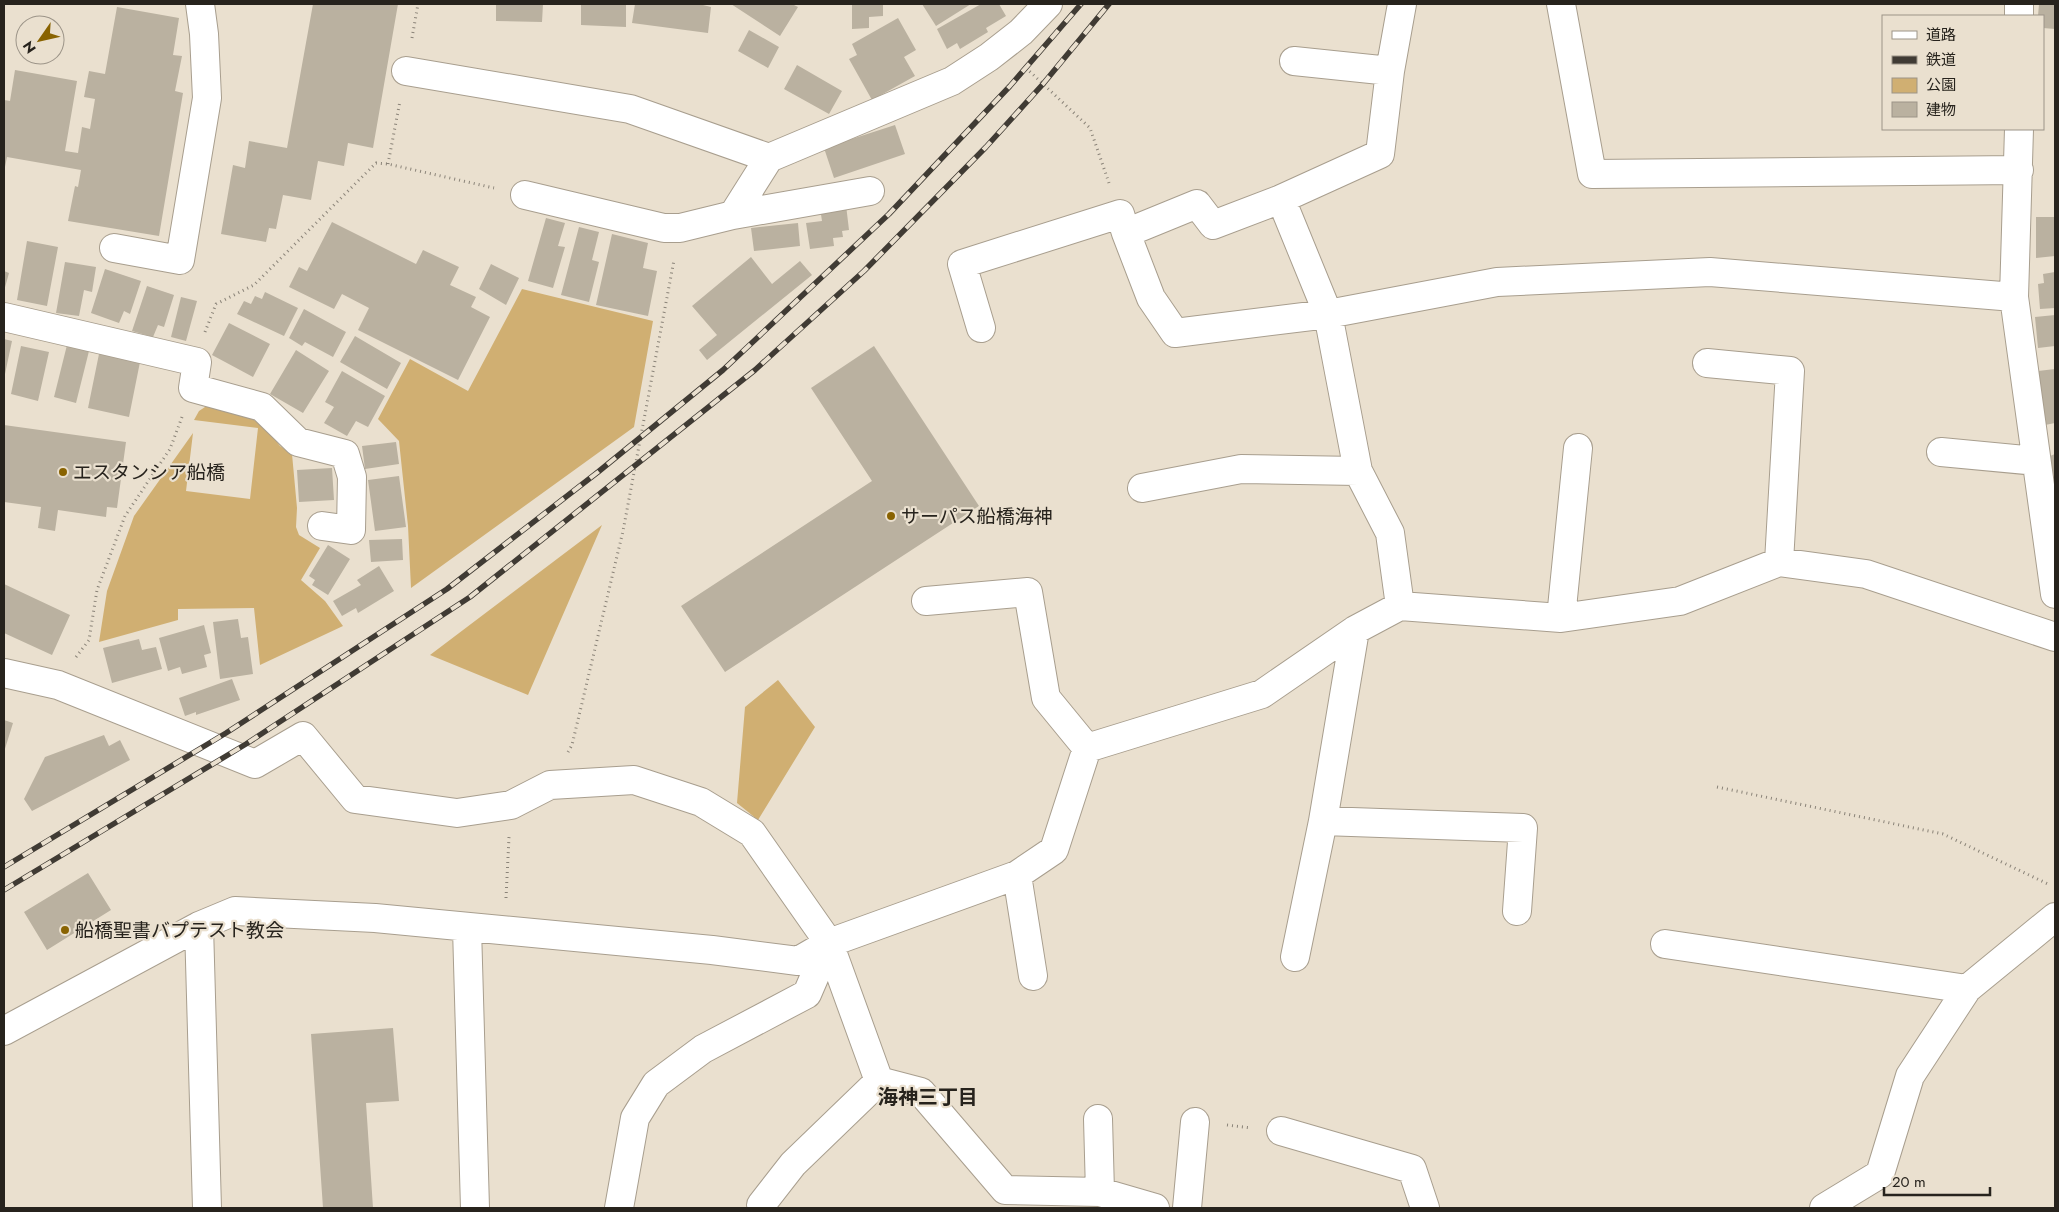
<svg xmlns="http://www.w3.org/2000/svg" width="2059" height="1212" viewBox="0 0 2059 1212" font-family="Jost,'Noto Sans JP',sans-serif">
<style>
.green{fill:#d0af72}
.building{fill:#bab1a0}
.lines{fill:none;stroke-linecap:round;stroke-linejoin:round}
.minor-casing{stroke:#a89e8e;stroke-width:30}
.path{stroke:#8a8378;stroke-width:3;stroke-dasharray:1 4;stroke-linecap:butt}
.minor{stroke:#fff;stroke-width:28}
.rail-casing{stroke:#403b34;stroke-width:5.5}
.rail{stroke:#eae0cf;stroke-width:4;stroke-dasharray:11;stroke-linecap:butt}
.poi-dot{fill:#896301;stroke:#eae0cf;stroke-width:2}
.labels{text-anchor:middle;stroke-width:4.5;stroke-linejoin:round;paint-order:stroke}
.poi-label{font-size:19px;fill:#27231d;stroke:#eae0cf;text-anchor:start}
.neighbourhood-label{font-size:20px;font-weight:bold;fill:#27231d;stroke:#eae0cf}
</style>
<rect width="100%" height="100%" fill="#eae0cf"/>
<path class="green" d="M522 289 653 321 634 427 411 588 408 526 399 441 378 419 410 359 468 391Z
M208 405H215L262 423 280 446 292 454 297 508 296 527 299 535 320 548 301 580 325 601 343 626 260 665 254 608 178 609V620L99 642 107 591 134 516 193 433 186 491 250 499 258 428 194 420 199 411Z
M602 525 528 695 430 655Z
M778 680 815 727 758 820 737 803 745 707Z"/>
<path class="building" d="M313 4H398L373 148 348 143 344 166 318 161 311 200 283 195 276 229 269 228 266 242 221 234 233 165 245 168 249 141 287 148Z
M496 4H543L542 22 496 21Z
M581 4H626V27L581 25Z
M635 4H699L711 7 708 33 632 23Z
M731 4H792L798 7 780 36Z
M852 4H883V16L869 17V28L852 29Z
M922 4H971L936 26Z
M981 4H999L1006 16 986 28 988 32 960 49 957 43 947 49 937 29Z
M2039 4H2055V29L2043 28V16H2038Z
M117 7 179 18 173 55 182 56 175 91 183 93 159 236 68 221 75 186 78 187 81 170 7 157 4 172V100L10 101 15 70 77 81 65 151 78 153 82 127 90 129 95 99 84 97 89 71 105 74Z
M898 18 916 50 904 57 915 76 872 100 849 59 857 55 852 44Z
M749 30 779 47 768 68 738 51Z
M797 65 842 91 829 114 784 89Z
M895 125 905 154 834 178 824 148Z
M846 205 849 230 842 231 843 237 833 238 834 246 810 249 806 223 822 221 820 208Z
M2036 217H2055V256L2036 258Z
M546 218 565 223 558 246 565 247 553 288 528 281Z
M332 222 416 264 423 250 459 267 450 285 476 297 471 307 490 317 458 380 358 330 369 308 342 294 334 309 289 287 299 267 307 271Z
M798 223 800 246 754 251 751 228Z
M579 227 599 232 592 260 599 262 589 302 561 295Z
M612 234 648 243 643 268 657 271 648 316 596 305Z
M27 241 58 247 47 306 17 300Z
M751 257 772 284 800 261 812 275 707 360 699 350 717 335 692 306Z
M65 262 96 267 92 292 84 290 79 316 56 313Z
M491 264 519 278 506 305 479 289Z
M105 269 141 281 130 314 124 311 119 323 91 313Z
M4 271 9 273 4 291Z
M2055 272V308L2040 309 2038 284 2044 283 2043 274Z
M147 286 174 295 164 327 158 325 153 337 132 331Z
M265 292 298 308 284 336 237 314 244 301 251 304 255 296 262 299Z
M181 297 197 301 186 341 171 337Z
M304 309 346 332 333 357 305 342 302 346 289 338Z
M2055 315V346L2038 348 2035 317Z
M229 323 270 344 253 377 212 355Z
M355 336 401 363 387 389 340 362Z
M4 339 12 341 5 374H4Z
M67 345 89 351 76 403 54 397Z
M21 346 49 352 38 401 11 394Z
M874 346 979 506 725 672 681 606 872 481 811 388Z
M296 350 329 371 303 413 270 394Z
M99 354 140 362 129 417 88 408Z
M2055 369V423L2045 425 2038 371Z
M342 371 385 396 368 427 356 421 347 436 324 423 334 407 325 402Z
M4 425 126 442 117 508 107 507 106 517 58 510 55 531 38 528 41 507 4 502Z
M396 442 399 464 365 469 362 446Z
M2055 454V479H2054L2050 456Z
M332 468 334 500 299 502 297 470Z
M399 476 406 527 375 531 368 480Z
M402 539 403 560 371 562 369 540Z
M328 545 350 559 328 595 312 585 315 580 309 576Z
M379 566 394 591 358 613 356 608 342 616 333 601 361 585 357 580Z
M4 584 70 615 52 655 4 633Z
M238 619 241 638 248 637 253 674 220 679 213 622Z
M204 625 211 653 204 655 207 667 182 674 180 667 168 671 159 638Z
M139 639 142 650 156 647 162 669 112 683 103 648Z
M232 679 240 700 196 715V712L185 716 179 698Z
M4 720 13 723 4 752Z
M104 735 109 746 120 740 130 760 32 811 24 799 45 757Z
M88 873 111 910 47 950 24 912Z
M393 1028 399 1101 366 1103 373 1208H323L311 1034Z"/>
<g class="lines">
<g class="minor-casing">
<path id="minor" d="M1561 4 1592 174 2019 170
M2019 4V16
M1294 61 1390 71
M406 71 630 109 769 158
M2019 129 2014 297 2055 594
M525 195 664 228H680L733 215 769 158 952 81 989 57 1021 32 1048 4
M733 215 870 191
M1126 233 1151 298 1175 333 1328 314 1497 282 1710 272 2014 297
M114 248 180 260 207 98 204 34 200 4
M4 317 197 362 193 388 262 407 298 442 345 454 352 477 351 530 322 526
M981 328 962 264 1120 214 1126 233 1197 204 1213 225 1281 199
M1707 363 1790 371 1779 562
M1941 452 2036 461
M1142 488 1241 469 1358 471
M926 601 1028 592 1046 698 1087 748
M1400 606 1390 533 1358 471 1328 314 1281 199 1380 154 1390 71 1402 4
M1561 618 1578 448
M4 673 58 685 255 764 303 736 355 799 457 813 511 805 550 785 634 780 701 802 752 833 829 943 879 1081 921 1092 1005 1190 1100 1192 1155 1208
M1323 821 1523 828 1517 911
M1017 875 1033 976
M199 926 207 1208
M467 928 475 1208
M1665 944 1967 989
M1295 957 1323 821 1355 630
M4 1031 199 926 235 911 375 918 712 950 798 961 829 943 1017 875 1054 850 1087 748 1262 694 1355 630 1400 606 1561 618 1680 601 1779 562 1866 574 2055 637
M1098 1119 1100 1192
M1281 1131 1412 1169 1425 1208
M619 1208 635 1118 656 1084 703 1049 807 994 829 943
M763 1208 761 1205 793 1164 879 1081
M1187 1208 1195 1122
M1824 1208 1880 1174 1910 1076 1967 989 2055 917"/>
</g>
<path class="path" d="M412 38 418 4
M1026 68 1090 128 1109 183
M388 164 400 101
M205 332 216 304 254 285 376 163 388 164 494 188
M76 657 89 640 97 590 125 516 170 449 182 417
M568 752 572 745 623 531 674 260
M1717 787 1943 834 2050 885
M506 898 509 837
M1227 1125 1251 1128"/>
<use href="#minor" class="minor"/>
<g class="rail-casing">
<path id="rail" d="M4 867 226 733 447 589 598 472 723 370 889 214 1010 86 1081 4
M4 890 246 744 470 597 755 370 864 271 986 147 1043 84 1109 4"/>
</g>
<use href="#rail" class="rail"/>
</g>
<g class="poi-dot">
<circle cx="63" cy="472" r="5"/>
<circle cx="891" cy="516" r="5"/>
<circle cx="65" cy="930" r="5"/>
</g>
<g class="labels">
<g class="poi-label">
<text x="73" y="479">エスタンシア船橋</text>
<text x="901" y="523">サーパス船橋海神</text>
<text x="75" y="937">船橋聖書バプテスト教会</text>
</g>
<g class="neighbourhood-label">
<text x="928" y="1104">海神三丁目</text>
</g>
</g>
<rect width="2059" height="1212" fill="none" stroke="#27231d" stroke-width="10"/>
<rect x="1882" y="15" width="162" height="115" fill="#eae0cf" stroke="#9c9488"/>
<rect x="1892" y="31" width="25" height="8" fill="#ffffff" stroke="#9c9488"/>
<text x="1926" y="40" font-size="15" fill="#27231d">道路</text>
<rect x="1892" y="56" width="25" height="8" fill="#403b34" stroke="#9c9488"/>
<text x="1926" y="65" font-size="15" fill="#27231d">鉄道</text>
<rect x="1892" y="78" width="25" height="15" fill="#d0af72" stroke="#9c9488"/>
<text x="1926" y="90" font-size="15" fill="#27231d">公園</text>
<rect x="1892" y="102" width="25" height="15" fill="#bab1a0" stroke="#9c9488"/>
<text x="1926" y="115" font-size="15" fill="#27231d">建物</text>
<g transform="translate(40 40) rotate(236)"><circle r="24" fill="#eae0cf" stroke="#9c9488"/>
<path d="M0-4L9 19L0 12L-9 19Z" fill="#896301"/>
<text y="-8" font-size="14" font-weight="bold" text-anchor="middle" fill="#27231d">N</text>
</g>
<path d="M1884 1187v8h106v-8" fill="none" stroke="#27231d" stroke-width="2.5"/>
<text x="1892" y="1187" font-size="15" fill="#27231d" stroke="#eae0cf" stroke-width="4" paint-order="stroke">20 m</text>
</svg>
